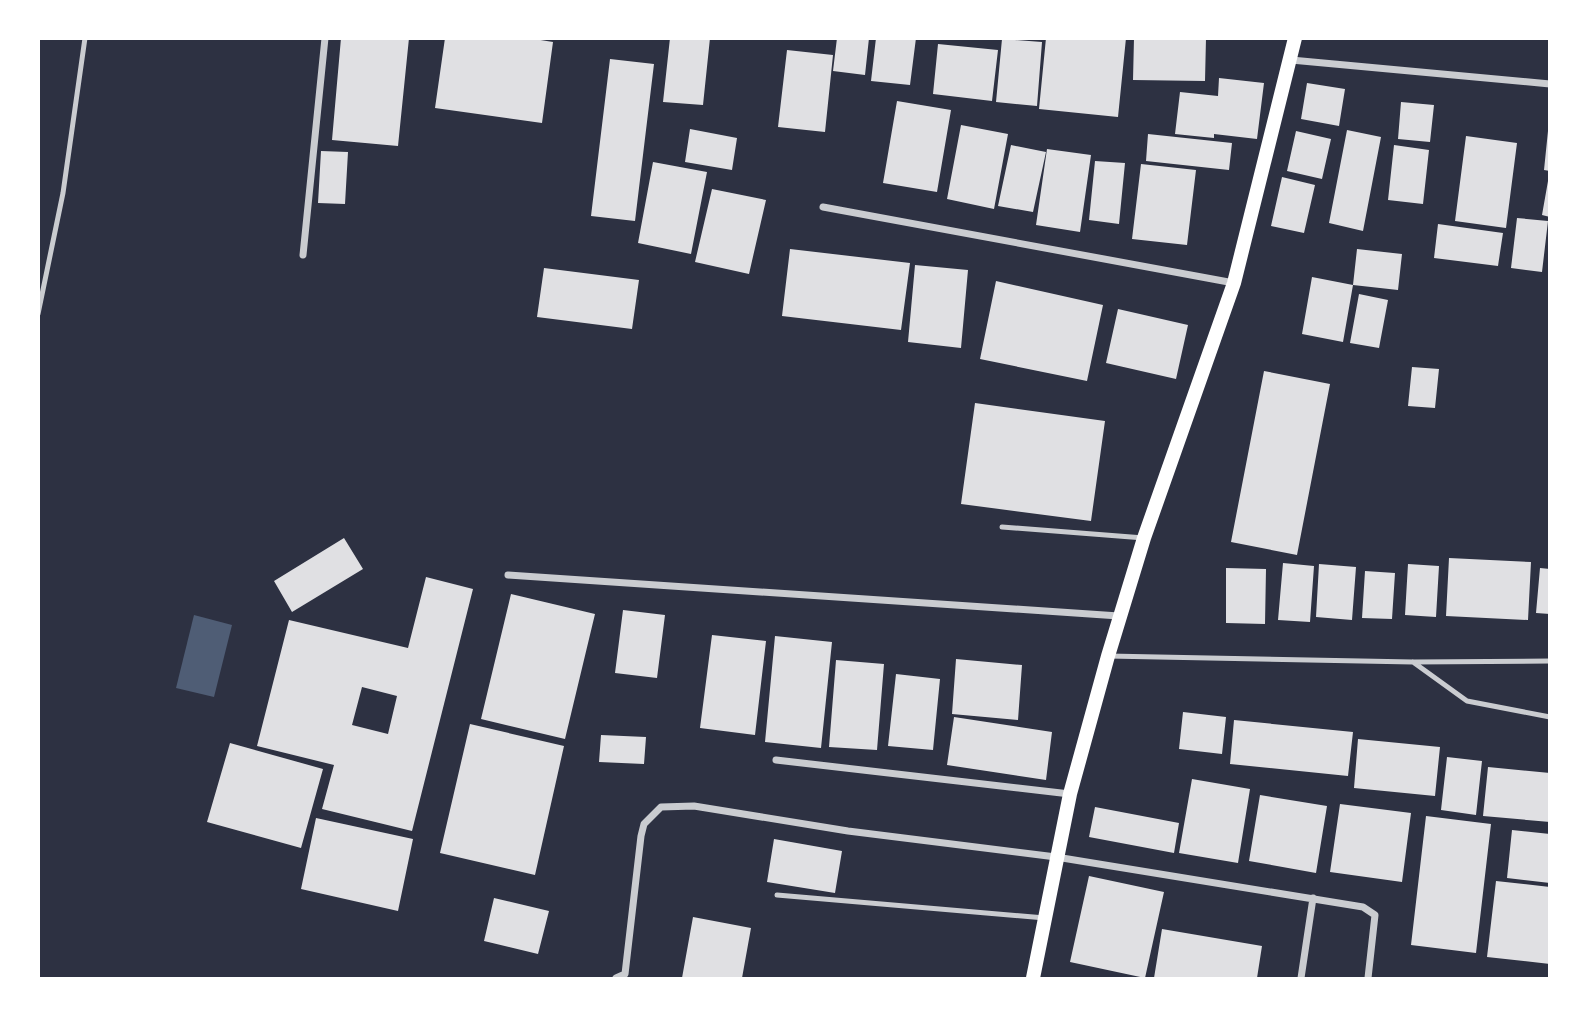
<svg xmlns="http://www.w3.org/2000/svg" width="1588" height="1017" viewBox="0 0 1588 1017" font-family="'DejaVu Sans',sans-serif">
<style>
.water{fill:#4f5d75}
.building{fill:#e0e0e3;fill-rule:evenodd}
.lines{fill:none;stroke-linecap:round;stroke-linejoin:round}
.service{stroke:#caccd0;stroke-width:5}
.minor{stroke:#caccd0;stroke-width:7}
.secondary{stroke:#fff;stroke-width:14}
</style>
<rect width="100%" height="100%" fill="#2d3142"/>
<path class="water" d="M194 615 232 625 214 697 176 688Z"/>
<path class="building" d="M341 38H409L398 146 332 140Z
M445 38H528L553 42 542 123 435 108Z
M670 38H710L703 105 663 102Z
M837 38H869L865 75 833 71Z
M876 38H916L910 85 871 81Z
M1046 38H1126L1118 117 1039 109Z
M1134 38H1206L1205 81 1133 80Z
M1002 39 1042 42 1037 106 996 102Z
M938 44 998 50 992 101 933 94Z
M787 50 833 55 825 132 778 127Z
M610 59 654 64 635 221 591 216Z
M1219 78 1264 83 1257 139 1214 134V138L1175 134 1180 92 1218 96Z
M1307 83 1345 89 1339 126 1301 119Z
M897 101 951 110 937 192 883 183Z
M1401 102 1434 105 1430 142 1398 139Z
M961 125 1008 134 994 209 947 199Z
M690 129 737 138 732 170 685 162Z
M1347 130 1381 137 1363 231 1329 223Z
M1296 131 1331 139 1322 179 1287 171Z
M1548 131 1550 132V171L1544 170Z
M1148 134 1232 143 1229 170 1146 161Z
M1466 136 1517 143 1506 228 1455 221Z
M1011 145 1046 152 1033 212 998 206Z
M1394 145 1429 150 1423 204 1388 200Z
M1047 149 1091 155 1080 232 1036 225Z
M321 151 348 152 345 204 318 203Z
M1095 161 1125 163 1119 224 1089 220Z
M653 162 707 172 691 254 638 243Z
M1141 164 1196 170 1187 245 1132 239Z
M1282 177 1315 185 1304 233 1271 226Z
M1548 181H1550V217L1542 215Z
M712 189 766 200 749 274 695 262Z
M1517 218 1548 221 1542 272 1511 268Z
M1438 224 1503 233 1498 266 1434 258Z
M790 249 910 263 901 330 782 316Z
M1357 249 1402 254 1398 290 1353 285Z
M915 265 968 270 961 348 908 342Z
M544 268 639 280 632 329 537 317Z
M1312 277 1353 285 1343 342 1302 334Z
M996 281 1103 305 1087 381 980 359Z
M1359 294 1388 300 1379 348 1350 343Z
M1118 309 1188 325 1176 379 1106 363Z
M1412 367 1439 369 1435 408 1408 406Z
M1264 371 1330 384 1297 555 1231 542Z
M975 403 1105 421 1091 521 961 504Z
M344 538 363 569 292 612 274 581Z
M1449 558 1531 562 1528 620 1446 616Z
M1283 563 1314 566 1310 622 1278 620Z
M1319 564 1356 567 1352 620 1316 617Z
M1408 564 1439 566 1436 617 1405 615Z
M1226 568 1266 569 1265 624 1226 623Z
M1540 568 1550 569V614L1536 613Z
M1365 571 1395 573 1392 619 1362 618Z
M426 577 473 589 412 831 322 809 334 765 257 746 289 620 408 648ZM362 687 397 696 388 734 352 725Z
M511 594 595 614 565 739 481 719Z
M623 610 665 615 657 678 615 673Z
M712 635 766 641 755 735 700 728Z
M775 636 832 642 821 748 765 742Z
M956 659 1022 665 1018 720 952 714Z
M836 660 884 664 877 750 829 747Z
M896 674 940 679 933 750 888 746Z
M1183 712 1226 717 1222 754 1179 749Z
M954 717 1052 732 1046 780 947 765Z
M1234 720 1353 732 1348 776 1230 764Z
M470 724 564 746 535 875 440 853Z
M601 735 646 737 644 764 599 762Z
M1358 739 1440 747 1435 796 1354 788Z
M230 743 323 769 301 848 207 822Z
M1447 757 1482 761 1476 815 1441 810Z
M1488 767 1550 773V822L1483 816Z
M1192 779 1250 789 1238 863 1179 853Z
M1260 795 1327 806 1316 873 1249 861Z
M1340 804 1411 813 1402 882 1330 872Z
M1095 807 1179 823 1174 853 1089 837Z
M1426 816 1491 824 1476 953 1411 945Z
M316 818 413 839 398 911 301 889Z
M1512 830 1550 834V883L1507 878Z
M774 839 842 851 835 893 767 882Z
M1089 876 1164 892 1145 978 1070 962Z
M1496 881 1550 887V964L1487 957Z
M494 898 549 911 538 954 484 941Z
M693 917 751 928 742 978H682Z
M1162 929 1262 946 1257 978H1154Z"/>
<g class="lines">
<path class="service" d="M38 314 63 193 85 38
M1002 527 1144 538
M1108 656 1413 662 1550 661
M1413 662 1467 701 1550 717
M777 895 1045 918"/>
<path class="minor" d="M1291 60 1550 84
M823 207 1234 283
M303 255 325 38
M508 575 1119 616
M776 760 1070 794
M616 978 625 974 641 836 644 824 661 807 694 806 848 831 1056 857 1363 907 1375 915 1368 978
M1301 978 1313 898"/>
<path class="secondary" d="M1033 978 1070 794 1108 656 1144 538 1234 283 1295 38"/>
</g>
<rect width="1588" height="1017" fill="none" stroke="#ffffff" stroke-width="80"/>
</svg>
